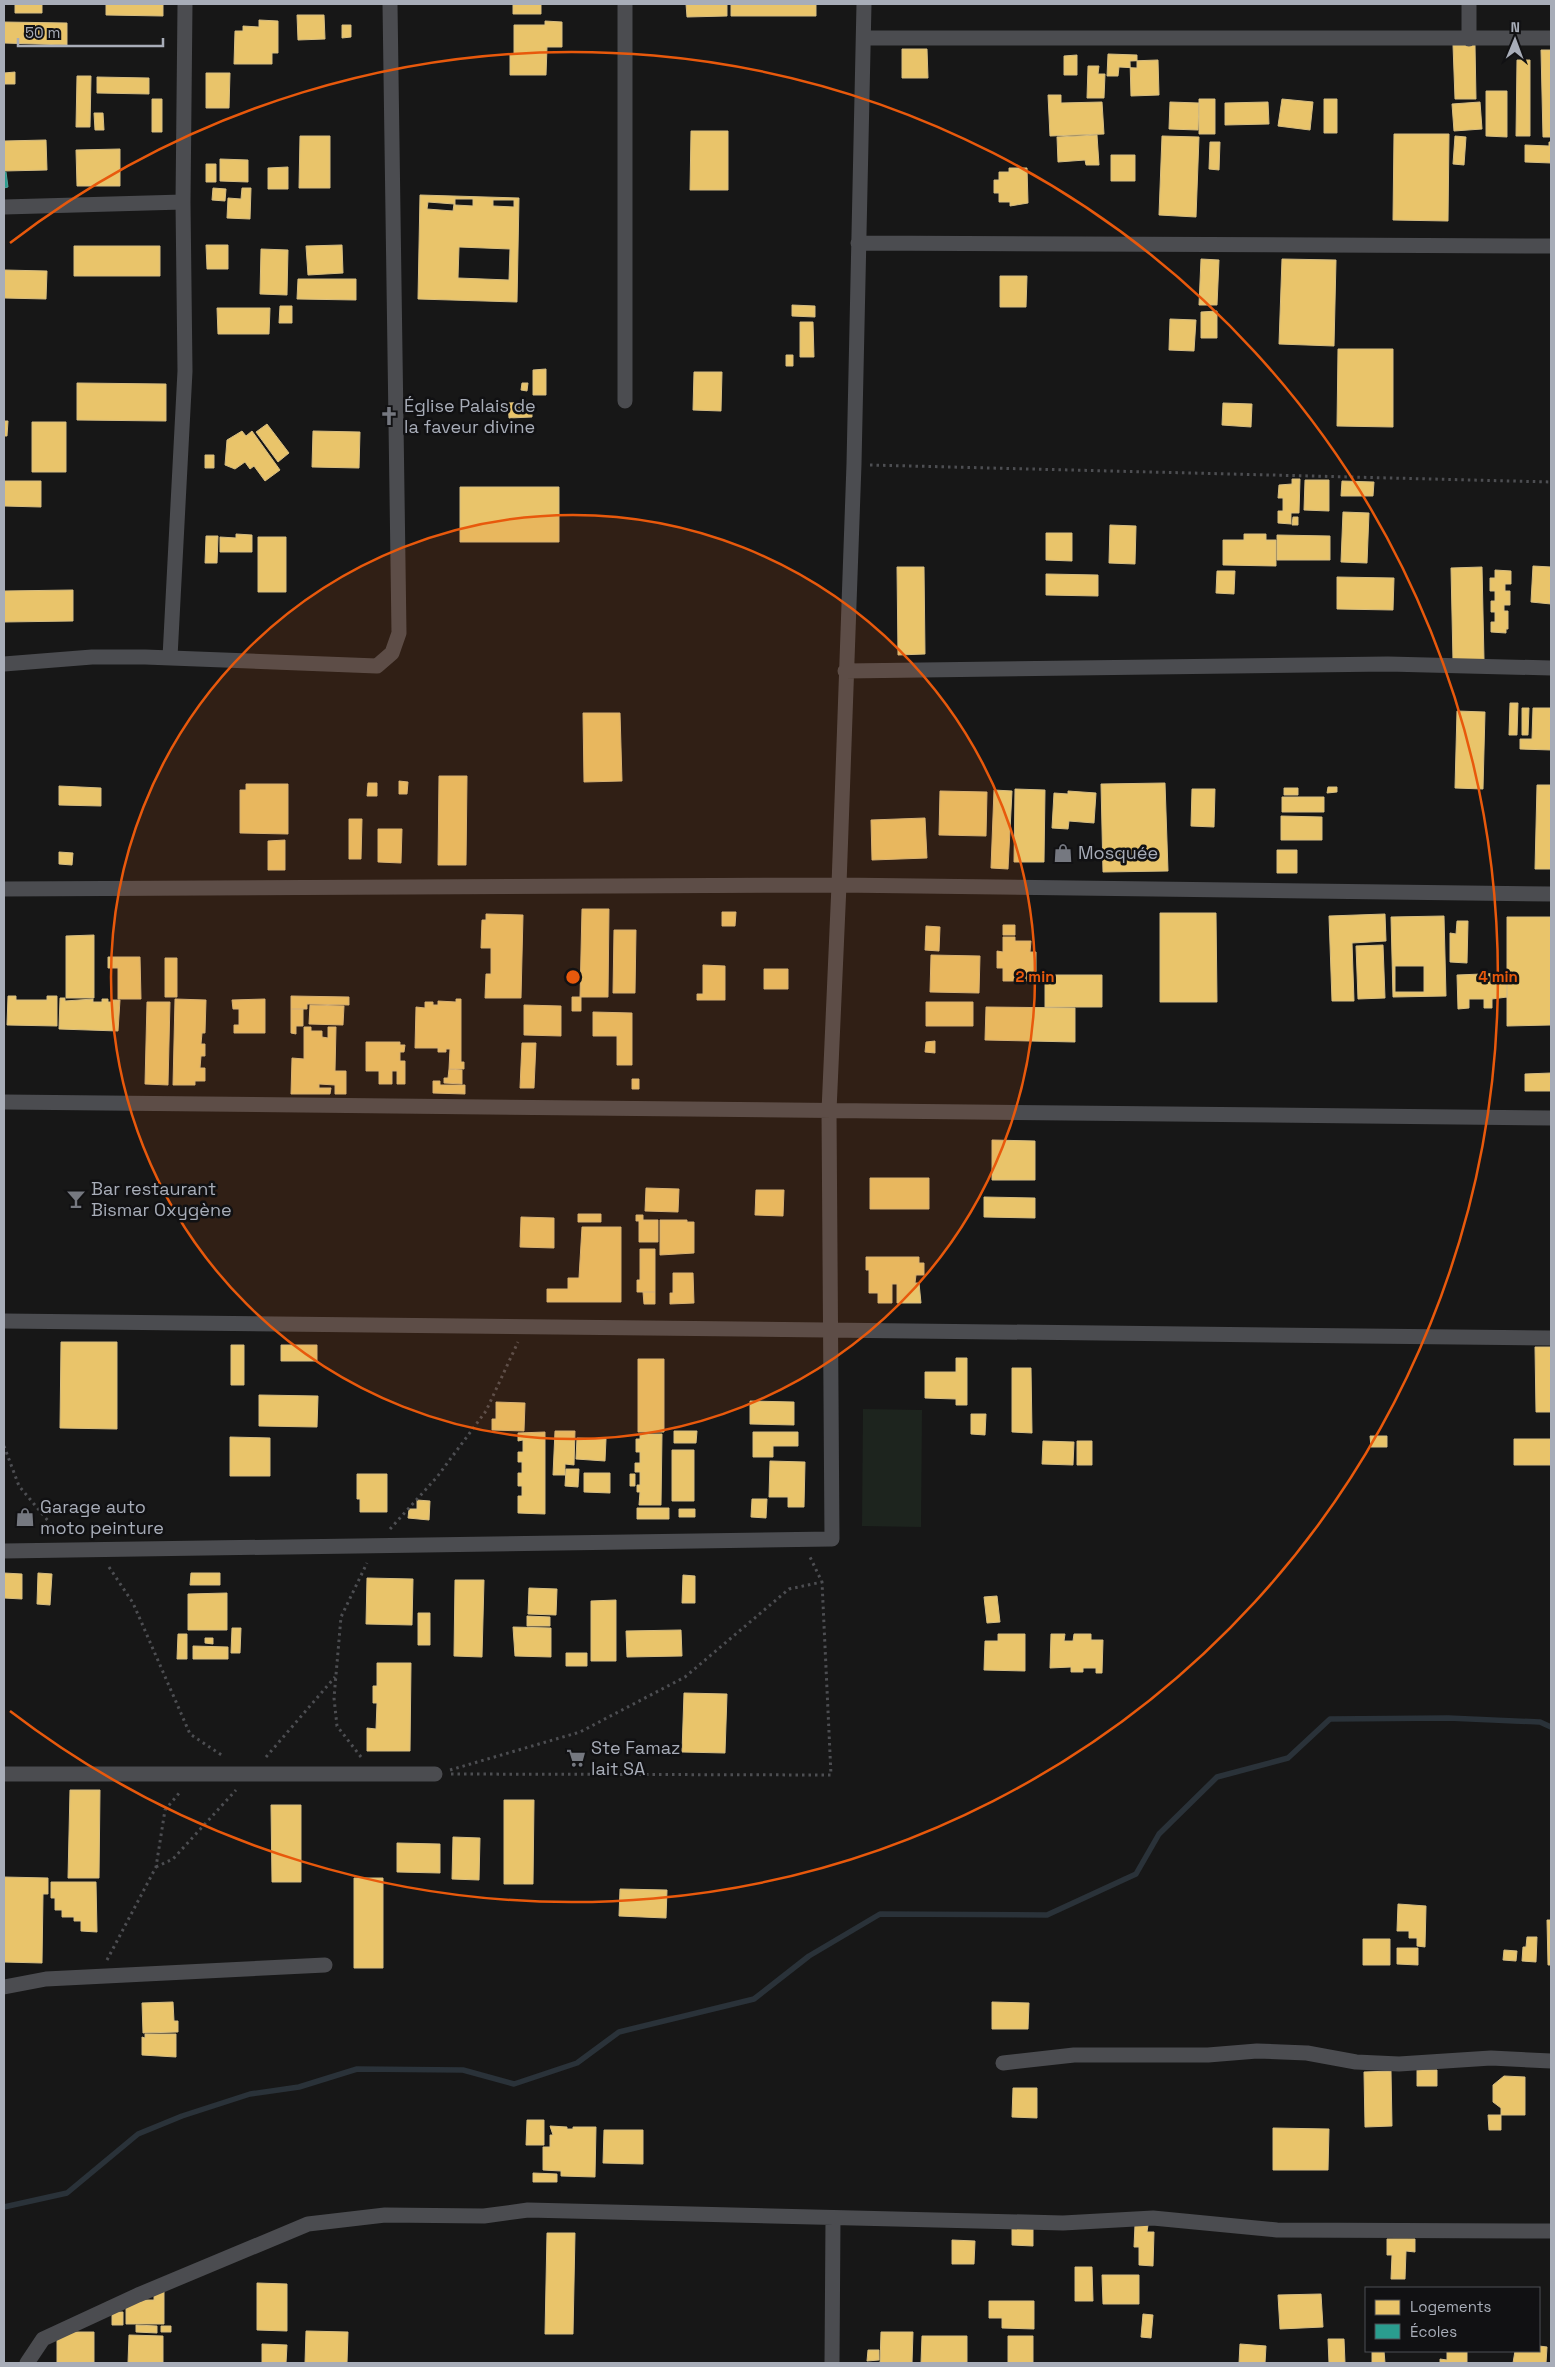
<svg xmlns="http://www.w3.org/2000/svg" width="1555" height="2367" viewBox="0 0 1555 2367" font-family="'Space Grotesk',sans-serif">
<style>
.green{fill:#1d241e}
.homes{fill:#e9c46a;stroke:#d6bd81;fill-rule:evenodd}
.schools{fill:#2a9d8f;stroke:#50a29b}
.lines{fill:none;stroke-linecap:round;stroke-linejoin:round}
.stream{stroke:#2a3239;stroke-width:5.5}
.path{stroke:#4d4e52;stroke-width:3;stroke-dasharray:2.5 4;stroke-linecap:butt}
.minor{stroke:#4b4c50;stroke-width:15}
.ring{fill:none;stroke:#e8590c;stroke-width:2.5}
.labels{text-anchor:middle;stroke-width:5;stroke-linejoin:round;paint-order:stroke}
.poi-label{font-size:18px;fill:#a8adb8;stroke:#111113;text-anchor:start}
.centre{fill:#e8590c;stroke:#111113;stroke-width:2.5}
.ring-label{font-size:15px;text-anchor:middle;font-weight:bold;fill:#e8590c;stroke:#111113;stroke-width:5;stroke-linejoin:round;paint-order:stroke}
</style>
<rect width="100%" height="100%" fill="#171717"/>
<path class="green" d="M863 1409 922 1410 921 1527 862 1526Z"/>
<path class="homes" d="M15 4H42V13H15Z
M106 4H163V16L106 15Z
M513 4H541V14H513Z
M686 4H727V16L687 17Z
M731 4H816V16H731Z
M297 15H324L325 39 298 40Z
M259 20 278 21V53H272V64H234L235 31H243V26L259 27Z
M545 21 562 22V47H547L546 75H510V54H514V25H545Z
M4 22 67 23V45L4 43Z
M342 25H351V37L342 38Z
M1453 45H1475L1476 99H1455Z
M902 49H927L928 78H902Z
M1541 50H1551V137H1543Z
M1108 54 1137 55V68L1119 67 1118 76H1107Z
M1077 55V75H1064V56Z
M1158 60 1159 95 1131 96 1130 61Z
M1517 60H1530V136H1516Z
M1088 66H1099L1098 74H1105L1104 98H1087Z
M15 72V84H4V73Z
M206 73H230L229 108H206Z
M77 76H91L90 127H76Z
M97 77 149 78V94L97 93Z
M1486 91H1507V137L1486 136Z
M1048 95H1061V103L1102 102 1104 134 1050 136Z
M152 99H162V132H152Z
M1199 99H1215V134H1199Z
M1282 99 1313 102 1310 130 1278 126Z
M1324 99H1337V133H1324Z
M1170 102 1199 103 1198 130 1169 129Z
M1268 102 1269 124 1225 125V103Z
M1480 102 1482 129 1454 131 1452 104Z
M94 113H103L104 130H95Z
M691 131H728V190H690Z
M1394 134H1449L1448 221 1393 220Z
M1097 135 1099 165H1086L1085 160 1058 162 1057 137Z
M300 136H330V188H299Z
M1162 136 1199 137 1196 217 1159 215Z
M1455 136 1466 137 1464 165 1453 164Z
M46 140 47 170 4 171V141Z
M1210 142H1220L1219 170 1209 169Z
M1549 142H1551V176V163L1525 162V145L1549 146Z
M120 149V186H77L76 150Z
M1111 155H1135V181H1111Z
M220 159 248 160V182L220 181Z
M206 164H216V182H206Z
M288 167V189H268V168Z
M1009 168H1027L1028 203 1010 206V202H999V193H994V180H999V172H1009Z
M213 188 226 189 225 201 212 200Z
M242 188H251L250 219 227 218 228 198 241 199Z
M420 195 519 198 517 302 418 299ZM455 199H473V206L455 205ZM493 200H514V207L493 206ZM428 202 454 204 453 211 427 209ZM459 247 510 249 509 280 458 278Z
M206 245H228V269H207Z
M342 245 343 273 308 275 306 246Z
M74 246H160V276H74Z
M261 249 288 250 287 295 260 294Z
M1201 259 1219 260 1217 305H1199Z
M1282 259 1336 260 1334 346 1279 344Z
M4 270 47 271 46 299 4 298Z
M1000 276H1027L1026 307H1000Z
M298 279H356V300L297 299Z
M792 305 815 306V317L792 316Z
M280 306H292V323H279Z
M217 308H270L269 334H218Z
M1217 311V338H1201V312Z
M1170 319 1196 320 1194 351 1169 350Z
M800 322H813L814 357H800Z
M1338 349H1393V427L1337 426Z
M786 355H793V366H786Z
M546 369V395H533V370Z
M694 372H722L721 411 693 410Z
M77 383 166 384V421L77 420Z
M522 383H528L527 391 521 390Z
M532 402V417L509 418 508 403Z
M1223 403 1252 404 1251 427 1222 425Z
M4 421H8L7 436H4Z
M32 422H66V472H32Z
M267 424 289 453 278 462 256 432Z
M242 431 246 436 252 431 280 470 265 481 254 466 250 469 245 462 235 469 225 465 227 440Z
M313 431 360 432 359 468 312 467Z
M205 455H214V468H205Z
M1292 479H1300L1299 513H1291V524L1278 523V511H1283V498H1278L1279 485 1292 484Z
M1305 480H1329V511L1304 510Z
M4 481H41V507L4 506Z
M1342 481 1374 482 1373 496H1341Z
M460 487H559V542H460Z
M1343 512 1369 513 1367 563 1341 562Z
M1293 517H1298V525H1292Z
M1110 525 1136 526 1135 564 1109 563Z
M1046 533H1072V561L1046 560Z
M236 534 252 535V552H220V537L236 538Z
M1244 534H1266V540H1276V566L1223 565V540H1244Z
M1277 535 1330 536V560H1277Z
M206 536H218L217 563H205Z
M258 537H286V592H258Z
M1533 566 1551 567V604L1531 602Z
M897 567H924L925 654 898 655Z
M1482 567 1484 660 1453 661 1451 568Z
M1495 570 1511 571V584H1505V591H1510V605H1504V611H1508V629H1506V633L1491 632V622H1495V612H1491V601H1495V591H1490V578H1495Z
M1217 571H1235L1234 594 1216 593Z
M1046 574 1098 575V596L1046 595Z
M1337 577 1394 578 1393 610 1337 609Z
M73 590V621L4 622V591Z
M1510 703H1518L1517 735H1509Z
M1522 708H1529L1528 735H1522Z
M1533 708H1551V750L1520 749V739H1532Z
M1457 711 1485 712 1483 789 1455 788Z
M583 713H620L622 781 584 782Z
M439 776H467L466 865H438Z
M399 781 408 782 407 794H399Z
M368 783H377V796H367Z
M1165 783 1168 871 1103 872 1101 784Z
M246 784H288V834L240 833V790H246Z
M1537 785H1551V869H1535Z
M59 786 101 788V806L59 805Z
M1328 787H1337V792L1327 793Z
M1284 788H1298V795H1284Z
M1015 789 1045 790 1044 862H1014Z
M1192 789H1215L1214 827 1191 826Z
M994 790 1012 791 1008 869 991 868Z
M940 791 987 792 986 836 939 835Z
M1068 791 1096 793 1094 823 1069 821 1068 829 1052 828 1054 793 1068 794Z
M1282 797H1324V812H1282Z
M1281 816 1322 817V840H1281Z
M925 818 927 858 872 860 871 820Z
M349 819H362L361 859H349Z
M378 829H402L401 863 378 862Z
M285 840V870H268V841Z
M1277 850H1297V873H1277Z
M59 852 73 853 72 865 59 864Z
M582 909H609L608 997H580Z
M722 912H736L735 926H722Z
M1160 913H1216L1217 1002H1160Z
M486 914 523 915 521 998H485L486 974H491V948H481L482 920H486Z
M1385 914 1386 941 1352 943 1354 1001H1332L1329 916Z
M1444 916 1446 996 1393 997 1391 917Z
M1507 917H1551V1025L1507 1026Z
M1457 921H1468L1467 963 1450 962V933L1456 934Z
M1003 925H1015V935H1003Z
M926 926 940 927 939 951 925 950Z
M614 930H636L635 993H613Z
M94 935V998H66V936Z
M1003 937H1015V941H1031L1030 952H1036V981H1003V968H997V951L1003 952Z
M1383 945 1385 998 1358 999 1356 946Z
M931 955 980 956 979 993 930 992Z
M108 957H140L141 999H118V968H108Z
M165 958H177V997H165Z
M703 965 725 966V1000H697V994H703Z
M1395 966H1424V992H1395Z
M764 969H788V989H764Z
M1507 973V997L1492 999V1008H1484V999H1469V1008L1458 1009 1457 975Z
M1045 975H1102V1007H1045Z
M8 996H16V1000H47V996H57V1026L7 1025Z
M291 996 349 997V1005L307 1004V1009H291Z
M572 997H581V1011H572Z
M60 998H65V1001L93 999V1002H102V999H108V1002H112V1000H120L118 1031 59 1029Z
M175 999 206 1000 205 1033H202L201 1044H205V1056H201L200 1068H205V1081H195V1085H173Z
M265 999V1033H234V1025H239V1009H233L232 1000Z
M456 999H461V1062H464V1069H449L450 1049H446V1052H438V1048H415L416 1007 425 1008V1002H433V1005H438V1001L456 1002Z
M147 1002H170L168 1085 145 1084Z
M926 1002H973V1026H926Z
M310 1005 344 1006 343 1025 309 1024Z
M524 1005 561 1006V1036L524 1035Z
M986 1007 1075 1008V1042L985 1040Z
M291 1009H303V1026H296V1034L291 1033Z
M593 1012 632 1013V1065H617V1036H593Z
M304 1027H311V1031H322V1037L328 1038V1027H336L335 1071H346V1094H335V1085L319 1084V1088H331L330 1094H291L292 1058 304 1059Z
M935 1041V1053L925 1052 926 1042Z
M366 1042H400V1045H405L404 1052H400V1061H405V1084H397V1071H392V1084H379V1071H366Z
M522 1043H536L534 1088H520Z
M449 1069 462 1070V1084L444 1083V1078H448Z
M1551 1073V1091H1525V1074Z
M632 1079H639V1089H632Z
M433 1081H440V1085H465V1094L433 1093Z
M992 1140 1035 1141V1180H992Z
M870 1178H929V1209H870Z
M646 1188 679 1189 678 1212 645 1211Z
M756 1190H784L783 1216 755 1215Z
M984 1197 1035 1198V1218L984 1217Z
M578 1214H601V1222H578Z
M636 1215H643V1220H658V1242H639V1221H636Z
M521 1217 554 1218V1248L520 1247Z
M660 1220H687V1222H694V1253L660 1255Z
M582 1227H621V1302H547V1289H568V1278H579Z
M640 1249H655V1292H637V1280H640Z
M866 1257H919V1263H924V1275H916L915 1283H919L921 1303H897V1284H892V1303H878V1293H869V1270H866Z
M673 1273H693L694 1303 670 1304V1293H673Z
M643 1292H655V1304H644Z
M61 1342H117V1429L60 1428Z
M231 1345H244V1385H231Z
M281 1345H317V1361H281Z
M1535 1347H1551V1412H1536Z
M956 1358H967V1405H956V1399L925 1398V1372H956Z
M638 1359H664V1432H638Z
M1012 1368H1031L1032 1433 1012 1432Z
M259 1395 318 1396 317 1427 259 1426Z
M750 1401 794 1402V1425L750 1424Z
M496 1402 525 1403 524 1431 492 1430V1419H496Z
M971 1414H986L985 1435 971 1434Z
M555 1431H575L574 1465 565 1464V1475H553Z
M674 1431H697L696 1443H674Z
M545 1432V1514L518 1513V1496H522V1486H518V1473H522V1462H518V1452H523V1440L518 1441V1433Z
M753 1432H798V1446H773V1457H753Z
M640 1434H662L661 1505H639L640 1492H637V1485H640V1472H635V1463H640V1452H636V1439H640Z
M1370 1436H1387V1447H1371Z
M230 1437 270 1438V1476H230Z
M577 1438 606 1439 605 1461 576 1459Z
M1514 1439H1551V1465H1514Z
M1043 1441 1074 1442 1073 1465 1042 1464Z
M1077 1441H1092V1465H1077Z
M672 1450H694V1501H672Z
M770 1461 805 1462 804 1507H788V1497H769Z
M566 1469H579L578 1487 565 1486Z
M584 1473H610V1493L584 1492Z
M357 1474H387V1512H360V1499H357Z
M630 1474H635V1486H630Z
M752 1499H767L766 1518 751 1517Z
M417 1500 430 1501 429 1520 408 1518 409 1509H417Z
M637 1508H669V1519H637Z
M679 1509H695V1517H679Z
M4 1573 22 1574V1599L4 1598Z
M38 1573 52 1574 50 1605 37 1604Z
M191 1573H220V1585H190Z
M683 1575 695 1576V1603H682Z
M367 1578 413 1579 412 1625 366 1624Z
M455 1580H484L482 1657 454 1656Z
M529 1588 557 1589 556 1615 528 1614Z
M227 1593V1630H188V1594Z
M997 1596 1000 1622 987 1623 984 1597Z
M616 1600V1661H591V1601Z
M418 1613H430V1645H418Z
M527 1616 550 1617V1626H527Z
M513 1627 551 1628V1657L515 1656Z
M232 1628H241L240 1653H231Z
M681 1630 682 1656 627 1657 626 1631Z
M178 1634H187V1659H177Z
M998 1634H1025V1671L984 1670 985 1641H998Z
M1051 1634H1065L1064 1641H1073L1074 1634H1091V1640H1103L1102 1673H1096V1668H1083V1672H1071V1667L1050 1668Z
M205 1638H213V1644L205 1643Z
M193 1646 228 1647V1659H193Z
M566 1653H587V1666H566Z
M377 1663H411L410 1751H367V1728L376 1729 377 1703H373V1686H377Z
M684 1693 727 1694 725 1753 682 1752Z
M70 1790H100L99 1878H68Z
M504 1800H534L533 1884H504Z
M271 1805H301V1882H272Z
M453 1837 480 1838 479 1880 452 1879Z
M397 1843 440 1844V1873L397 1872Z
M4 1877 48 1878V1894H43L42 1963 4 1962Z
M354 1878H383V1968H354Z
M51 1882H96L97 1932 81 1931V1921H74V1917H62V1910H55V1898H51Z
M620 1889 667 1890 666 1918 619 1916Z
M1398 1904 1426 1906 1425 1947 1417 1946V1938H1409V1931H1397Z
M1547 1920H1551V1965H1548Z
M1527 1937H1537L1536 1962 1522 1961 1523 1947H1526Z
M1363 1939H1390V1965H1363Z
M1397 1948H1418V1965L1397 1964Z
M1504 1950 1517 1951 1516 1961 1503 1960Z
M173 2002 174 2021H178V2032L143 2033 142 2003Z
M992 2002 1029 2003 1028 2029H992Z
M145 2034H176V2057L142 2055V2037L145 2038Z
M1417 2070H1437V2086H1417Z
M1391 2071 1392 2126 1365 2127 1364 2072Z
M1504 2076 1525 2077V2115H1501V2108L1493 2102V2085Z
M1013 2088H1037V2118L1012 2117Z
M1488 2115H1501V2130H1489Z
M527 2120H544V2145H526Z
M550 2126 567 2127V2129H573V2127H596L595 2177 561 2176V2171L543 2170V2147H550V2135H553Z
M1273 2128 1329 2129 1328 2170H1273Z
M604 2130H643V2164L603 2163Z
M533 2173 557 2174V2182H533Z
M1012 2224H1033V2246L1012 2245Z
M1135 2225H1148L1147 2232H1154L1153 2266 1139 2265V2247H1134Z
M547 2233H575L573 2334H545Z
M1387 2239H1415V2252L1406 2251 1405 2279H1391L1392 2255H1387Z
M952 2240 975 2241 974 2264H952Z
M1075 2267H1092L1093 2301H1075Z
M1102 2275H1139V2304H1103Z
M257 2283 287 2284V2331L257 2330Z
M154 2290H164V2324H126V2300H154Z
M1321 2294 1323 2327 1280 2329 1278 2295Z
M989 2301H1034V2329L1002 2328V2318H989Z
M112 2312H123V2325H112Z
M1143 2314 1153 2315 1151 2338 1141 2337Z
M136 2325 157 2326V2333L136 2332Z
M161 2326H171V2332H161Z
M306 2331 348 2332 347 2363H305Z
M57 2332H94V2363H57Z
M881 2332H913L912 2363H880Z
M129 2335 163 2336V2363H128Z
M922 2336H967V2363H921Z
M1008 2336H1033V2363H1008Z
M1328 2339H1344L1345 2363H1329Z
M262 2344 287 2345 286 2363H262Z
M1240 2344 1266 2346 1265 2363H1239Z
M1539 2346 1547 2347 1546 2363H1513L1515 2351H1539Z
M868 2350H879V2360L867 2361Z
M1372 2351H1384L1385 2363H1372Z
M1447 2351H1467V2363H1440V2359L1447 2360Z"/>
<path class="schools" d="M4 172H6L8 187 4 188Z"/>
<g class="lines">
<path class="stream" d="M4 2207 67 2193 138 2134 182 2116 250 2094 299 2087 357 2069 463 2070 514 2084 577 2063 619 2032 754 1999 809 1956 880 1914 1047 1915 1136 1874 1159 1834 1217 1777 1288 1758 1330 1719 1448 1718 1540 1722 1551 1727"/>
<path class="path" d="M870 465 1551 482
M4 1446 19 1486 59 1534
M390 1529 437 1477 486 1411 518 1342
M109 1567 133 1603 190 1734 223 1756
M266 1757 335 1677
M361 1757 337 1726 334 1698 341 1617 367 1563
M450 1770 580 1732 685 1677 789 1589 822 1582
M451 1774 831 1775 822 1582 809 1555
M156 1867 173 1859 236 1790
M107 1960 156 1867 165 1810 180 1792"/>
<path class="minor" d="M625 4V401
M864 38H1551
M1469 39V4
M4 207 183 202
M858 243 1551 246
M170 657 185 371 183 202 185 4
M4 664 92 657H145L377 666 392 653 399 633 390 4
M845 671 1388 664 1551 668
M4 889 839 885 854 464 864 4
M4 1102 1551 1118
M4 1321C520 1325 1036 1328 1551 1338
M4 1551 832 1539 829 1111 839 885 1551 894
M4 1774H435
M4 1987 46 1979 325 1965
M1003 2063 1074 2055H1208L1257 2051 1307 2053 1356 2062 1399 2064 1491 2058 1551 2061
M27 2363 43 2339 138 2295 308 2224 385 2215 484 2216 528 2210 1063 2223 1153 2218 1277 2230 1551 2231
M832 2363 833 2218"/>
</g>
<circle cx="573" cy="977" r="462" fill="#e8590c" fill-opacity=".12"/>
<g class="ring">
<circle cx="573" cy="977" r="462"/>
<path d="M10 243A925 925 0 1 1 10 1711"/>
</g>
<defs>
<g id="church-bare" transform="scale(1.5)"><path d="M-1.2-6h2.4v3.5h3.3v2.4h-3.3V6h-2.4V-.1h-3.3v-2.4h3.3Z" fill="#757880" stroke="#111113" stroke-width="2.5" paint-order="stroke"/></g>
<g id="shop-bare" transform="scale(1.5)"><path d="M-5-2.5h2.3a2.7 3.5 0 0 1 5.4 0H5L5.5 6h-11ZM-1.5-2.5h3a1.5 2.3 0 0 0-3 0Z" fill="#757880" stroke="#111113" stroke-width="2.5" paint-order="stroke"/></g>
<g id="bar-bare" transform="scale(1.5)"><path d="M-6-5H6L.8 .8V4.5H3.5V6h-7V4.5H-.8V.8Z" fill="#757880" stroke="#111113" stroke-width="2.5" paint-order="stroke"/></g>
<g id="supermarket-bare" transform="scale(1.5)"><path d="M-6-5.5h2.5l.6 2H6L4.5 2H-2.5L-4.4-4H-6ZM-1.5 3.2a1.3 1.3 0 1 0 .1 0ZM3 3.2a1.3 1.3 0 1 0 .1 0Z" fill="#757880" stroke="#111113" stroke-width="2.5" paint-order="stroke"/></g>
</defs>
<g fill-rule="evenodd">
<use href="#church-bare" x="389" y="416"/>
<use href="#shop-bare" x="1063" y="853"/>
<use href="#bar-bare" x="76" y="1199"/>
<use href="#shop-bare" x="25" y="1517"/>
<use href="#supermarket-bare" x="576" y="1758"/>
</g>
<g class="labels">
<g class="poi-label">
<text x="404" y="412">Église Palais de<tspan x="404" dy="21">la faveur divine</tspan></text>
<text x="1078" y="859">Mosquée</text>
<text x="91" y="1195">Bar restaurant<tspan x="91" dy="21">Bismar Oxygène</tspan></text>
<text x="40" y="1513">Garage auto<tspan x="40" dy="21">moto peinture</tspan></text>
<text x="591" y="1754">Ste Famaz<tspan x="591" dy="21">lait SA</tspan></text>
</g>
</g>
<circle cx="573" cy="977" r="8" class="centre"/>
<g class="ring-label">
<text x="1035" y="982">2 min</text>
<text x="1498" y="982">4 min</text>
</g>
<rect width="1555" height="2367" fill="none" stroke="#a8adb8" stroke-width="10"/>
<rect x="1365" y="2287" width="175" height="65" fill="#111113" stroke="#4d4f55"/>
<rect x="1375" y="2300" width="25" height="15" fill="#e9c46a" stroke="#4d4f55"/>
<text x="1410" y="2312" font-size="15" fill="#a8adb8">Logements</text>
<rect x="1375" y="2324" width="25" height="15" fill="#2a9d8f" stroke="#4d4f55"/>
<text x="1410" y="2337" font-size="15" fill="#a8adb8">Écoles</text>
<g transform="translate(1515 40) rotate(1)" stroke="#111113" stroke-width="4" paint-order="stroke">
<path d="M0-4L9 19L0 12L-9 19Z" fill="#a8adb8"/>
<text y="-8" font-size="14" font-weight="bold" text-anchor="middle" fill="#a8adb8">N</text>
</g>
<path d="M18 38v8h145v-8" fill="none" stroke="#a8adb8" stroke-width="2.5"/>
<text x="25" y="38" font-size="15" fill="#a8adb8" stroke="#111113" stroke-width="4" paint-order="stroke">50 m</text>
</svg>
